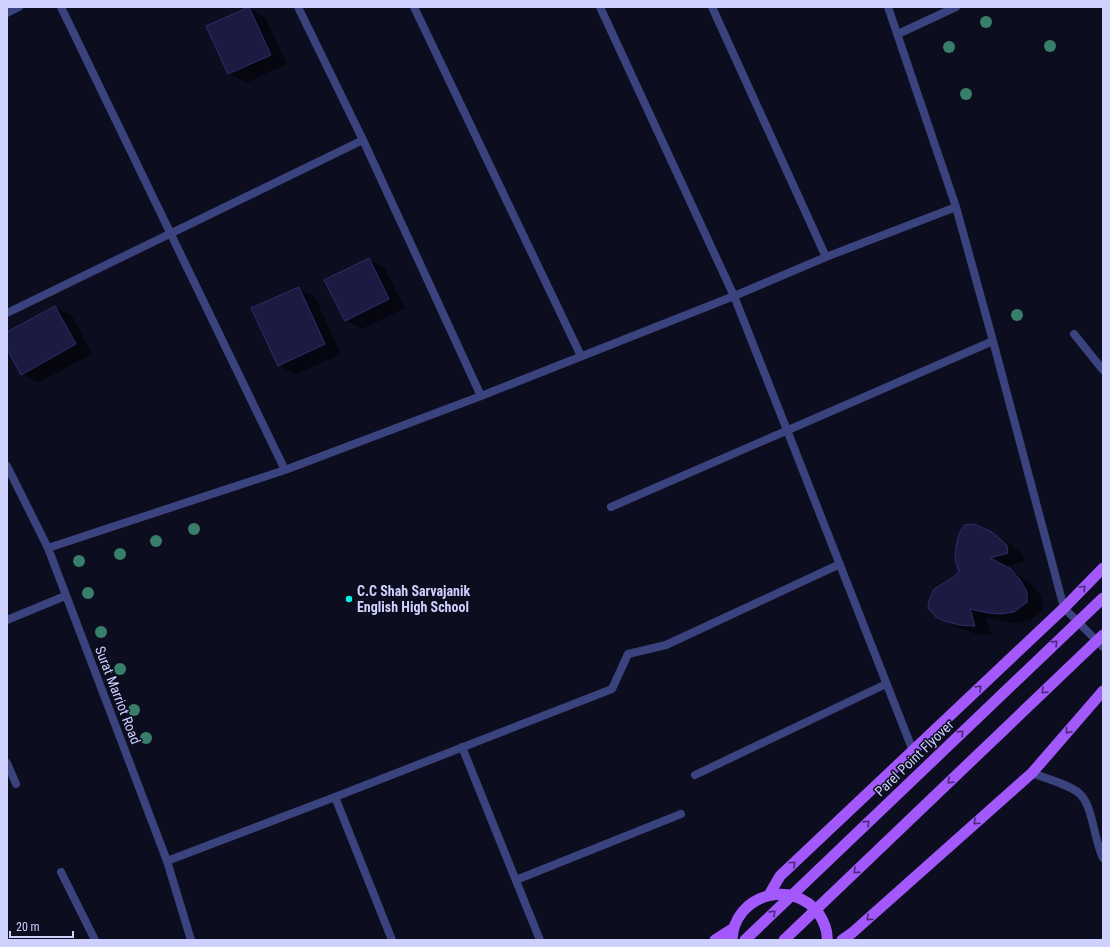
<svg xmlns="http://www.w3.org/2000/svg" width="1110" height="947" viewBox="0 0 1110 947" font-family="'Roboto Condensed',sans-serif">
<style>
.shadow{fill:#0007}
.building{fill:#1b1a40;stroke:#2e2d6c}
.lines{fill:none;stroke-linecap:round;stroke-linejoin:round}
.service{stroke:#3a437e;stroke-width:8}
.minor{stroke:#3a437e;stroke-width:8}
.tertiary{stroke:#3a437e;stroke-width:8}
.primary{stroke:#a258fa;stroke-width:11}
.tree{fill:#397e6a}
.oneway{stroke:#492b77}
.poi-dot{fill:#07f0e0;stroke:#0d0d20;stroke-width:1.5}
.labels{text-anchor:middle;stroke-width:3;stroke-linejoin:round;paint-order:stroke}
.poi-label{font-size:14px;font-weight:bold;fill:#ced1fe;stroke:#0d0d20;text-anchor:start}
.street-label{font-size:14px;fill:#ced1fe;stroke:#0d0d20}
</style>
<rect width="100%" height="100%" fill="#0d0d20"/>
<path class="shadow" d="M249 8 265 17 287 64 246 83 229 73 208 27Z
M369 259 385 269 405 308 362 329 345 320Z
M298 288 315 297 341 354 295 375 279 365Z
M55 307 72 316 92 354 38 383 22 374 7 347V333Z
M992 533 1009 543 1023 555 1024 562 1006 567 1027 580 1038 591 1043 602V611L1030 620 1017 623 1006 622 986 617 991 635 976 634 953 626 936 617 953 579Z"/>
<path class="building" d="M249 7 271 55 228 74 206 26Z
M369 258 389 299 345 321 324 280Z
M299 287 325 344 278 366 251 308Z
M55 306 76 344 21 375 7 349V332Z
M974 524 992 532 1007 545 1008 553 990 558 1011 569 1021 581 1027 592V602L1014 612 1000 614 989 613 970 609 975 626 959 625 944 621 936 617 928 608 929 601 934 589 952 578 959 572 955 559 956 546 959 534 964 525Z"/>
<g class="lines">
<path class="service" d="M61 872 95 940"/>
<path class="minor" d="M61 7 285 470
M298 7 363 140 481 396
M414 7 581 356
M600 7 734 296 787 430 913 751
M712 7 826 257
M888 7 956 207 993 341 1064 608 1103 647
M7 13 19 7
M898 34 956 7
M7 313 363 140
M1074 334 1103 370
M611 507 993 341
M48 548 285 470 481 396 734 296 826 257 956 207
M7 620 65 596
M462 747 540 940
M7 763 16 784
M1032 773C1044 778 1071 785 1080 794 1093 806 1094 841 1103 858
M695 775 886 684
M335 797 392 940
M167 861 335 797 612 689 628 654 666 645 840 564
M516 880 681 814"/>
<path class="tertiary" d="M7 466 48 548 167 861 191 940"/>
<path class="primary" d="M769 895 780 876 1064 608 1103 568
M715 940 734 928
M732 940C734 894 793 878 819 914 824 922 828 931 827 940
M745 940 1103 598
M784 940 1103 635
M842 940 852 933 1032 773 1103 691"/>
</g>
<g class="tree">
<circle cx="986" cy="22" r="6"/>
<circle cx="1050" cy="46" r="6"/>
<circle cx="949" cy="47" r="6"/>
<circle cx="966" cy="94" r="6"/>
<circle cx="1017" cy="315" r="6"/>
<circle cx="194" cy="529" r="6"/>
<circle cx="156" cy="541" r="6"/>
<circle cx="120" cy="554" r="6"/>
<circle cx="79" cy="561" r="6"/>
<circle cx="88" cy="593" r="6"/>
<circle cx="101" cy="632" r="6"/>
<circle cx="120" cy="669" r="6"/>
<circle cx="134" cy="710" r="6"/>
<circle cx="146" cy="738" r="6"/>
</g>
<defs><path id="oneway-chevron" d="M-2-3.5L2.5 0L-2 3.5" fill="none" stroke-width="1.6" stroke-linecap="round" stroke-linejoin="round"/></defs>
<g class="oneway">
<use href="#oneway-chevron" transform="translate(1083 588) rotate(-46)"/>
<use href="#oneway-chevron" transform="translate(1055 643) rotate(-44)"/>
<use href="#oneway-chevron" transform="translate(979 688) rotate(-43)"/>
<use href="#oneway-chevron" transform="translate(1044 691) rotate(136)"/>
<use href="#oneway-chevron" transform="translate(1068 731) rotate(131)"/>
<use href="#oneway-chevron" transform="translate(961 733) rotate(-44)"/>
<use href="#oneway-chevron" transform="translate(950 781) rotate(136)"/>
<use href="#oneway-chevron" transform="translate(976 822) rotate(138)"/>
<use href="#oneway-chevron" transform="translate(867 823) rotate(-44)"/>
<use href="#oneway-chevron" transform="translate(793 864) rotate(-43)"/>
<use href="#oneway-chevron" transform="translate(856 871) rotate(136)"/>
<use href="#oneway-chevron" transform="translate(773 913) rotate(-44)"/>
<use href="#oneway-chevron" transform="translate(869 918) rotate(138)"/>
</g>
<circle class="poi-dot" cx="349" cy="599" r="4"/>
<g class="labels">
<g class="poi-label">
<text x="357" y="596">C.C Shah Sarvajanik<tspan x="357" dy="16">English High School</tspan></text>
</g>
<g class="street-label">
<text transform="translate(118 695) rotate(69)" y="5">Surat Marriot Road</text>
<text transform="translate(914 758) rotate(-44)" y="5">Parel Point Flyover</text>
</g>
</g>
<rect width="1110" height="947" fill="none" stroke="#ced1fe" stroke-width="16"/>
<path d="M10 931v6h63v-6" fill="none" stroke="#ced1fe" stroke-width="2"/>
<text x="16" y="931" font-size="12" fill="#ced1fe" stroke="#0d0d20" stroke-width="3" paint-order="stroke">20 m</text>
</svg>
